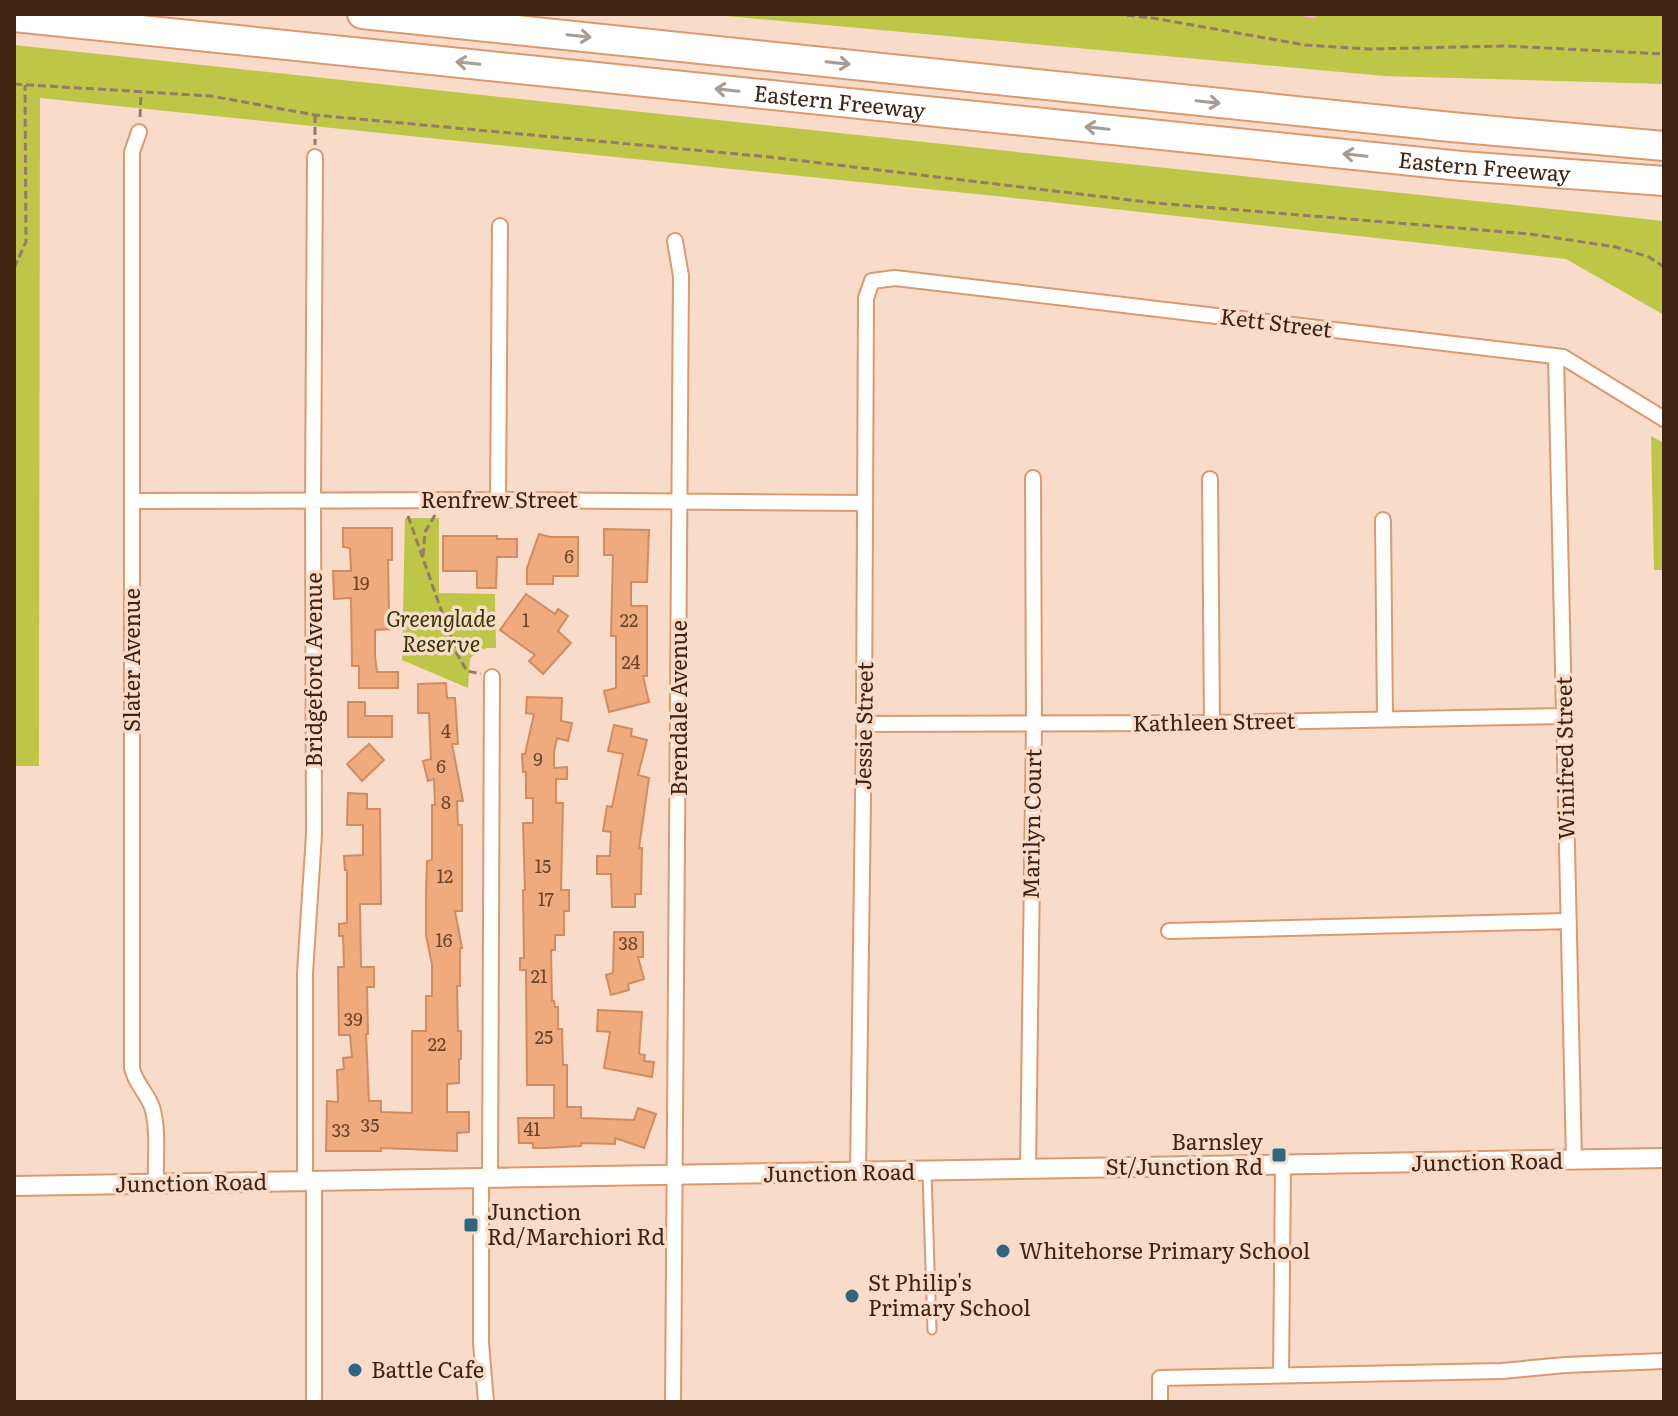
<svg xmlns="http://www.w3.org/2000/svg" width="1678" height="1416" viewBox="0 0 1678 1416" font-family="Literata,serif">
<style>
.green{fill:#bdc647}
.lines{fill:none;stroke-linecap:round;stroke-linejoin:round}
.stream{stroke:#f9b1cf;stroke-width:4}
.building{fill:#efaa7e;stroke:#d08d62;stroke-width:2}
.service-casing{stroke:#dd996e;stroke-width:11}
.minor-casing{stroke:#dd996e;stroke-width:18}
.tertiary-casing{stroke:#dd996e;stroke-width:22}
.motorway-casing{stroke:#dd996e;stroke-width:32}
.path{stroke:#977b6a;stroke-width:3;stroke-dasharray:8 4;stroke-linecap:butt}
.service{stroke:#fff;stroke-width:7}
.minor{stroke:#fff;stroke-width:14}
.tertiary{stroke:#fff;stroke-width:18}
.motorway{stroke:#fff;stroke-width:28}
.oneway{stroke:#a99c95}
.poi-dot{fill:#306681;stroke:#f8dbc9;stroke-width:3}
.labels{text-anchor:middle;stroke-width:7;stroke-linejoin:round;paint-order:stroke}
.number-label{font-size:18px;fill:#6b462e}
.street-label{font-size:22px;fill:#3f2413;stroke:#f8dbc9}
.park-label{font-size:22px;font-style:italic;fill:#333600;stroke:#f8dbc9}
.poi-label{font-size:22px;fill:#3f2413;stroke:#f8dbc9;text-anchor:start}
</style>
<rect width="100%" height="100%" fill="#f8dbc9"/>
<path class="green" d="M705 14H1664V84L1384 76Z
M14 45 1664 221V315L1566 259 1005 197 40 98 39 766H14Z
M1651 436 1664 443V570H1654Z
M405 518H439V593L495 594 496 648H486L470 658 468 688 402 660Z"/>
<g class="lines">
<path class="stream" d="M1302 14 1313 16 1316 14"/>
</g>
<path class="building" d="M343 528H392V560H388L389 610H395L396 629 375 630V657L377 672H398V688H359V666H352L351 598 334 599 333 571H351L350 548 343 547Z
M604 529 649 530 647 582H631V606H647V676H643L649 702 609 712 604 691 616 688V636H611L613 555H604Z
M539 534 550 537H578V576H553V584H527V568Z
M443 536H497V539H517V557H497L496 588H477V571H443Z
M526 594 555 614 558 609 568 616 558 631 571 643 543 674 529 661 535 655 500 630Z
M446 683 447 698H455L458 744H452L463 801H457L458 825H462V911H455L462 948H460V986H457L458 1031H461V1059H459V1083L447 1084V1112H469V1132L457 1133V1151L381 1148V1151H326L327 1101 338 1102 337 1070 344 1069 343 1058 352 1057 350 1035H339L338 967H344L343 936H339V924L347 923V870H345L344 856 363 855V825H347L348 793 367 794V809H380L381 904H360L361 967H374V987H367L368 1034H366L369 1101H381V1112L412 1113V1031H426V996H432V965L426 935V895L427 861 432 860V805H435L434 779 428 781 423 761 431 759 429 713H418V684Z
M527 697 562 698 561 721 572 723 568 741 557 738 554 752V768L567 767V779H556V803H563L561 890H569V911H564V935H555V950H551L552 1001H554L555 1007H558V1029H562L563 1065H567V1107H581V1118L634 1120 638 1108 656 1114 644 1148 615 1138V1144L581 1143V1146L545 1148H533V1143H519L518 1118H554V1085H527L526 970H520V958H524L523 890H525L523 823H533V798H526V772H523L522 754H525L534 714 526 713Z
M348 702H365V716H392V737H348Z
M614 725 632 729 631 736 647 740 638 775 649 778 639 848H642L641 894H635V907H612L611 874H597V856H610L611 832 603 831 607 806 612 807 623 754 608 751Z
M369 744 384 760 362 781 347 764Z
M614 932H643V957H638L644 979 628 984 629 990 611 995 606 975 613 973Z
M598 1010 642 1012 639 1054 645 1055 644 1061 654 1062 652 1077 604 1068 610 1032 597 1031Z"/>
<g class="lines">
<g class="service-casing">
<path id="service" d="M927 1173 932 1330"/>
</g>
<g class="minor-casing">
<path id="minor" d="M139 132 132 152V1068C135 1083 147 1093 152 1107 159 1130 155 1160 156 1184
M1556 356 1574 1160
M1210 479 1212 723
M498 500 500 226
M132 501 498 500 865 503
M1383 520 1385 719
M864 724 1212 723 1564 716
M1169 931 1569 921
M1028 1170 1034 724 1033 478
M858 1172 864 724 866 298 872 281 895 278 1563 357 1664 419
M481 1179V1343L486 1402
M490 1179 492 677
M305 1182V973L314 834 313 500 315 157
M1281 1375 1283 1166
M314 1402V1182
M673 1402 681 276 675 241
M1160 1402V1378L1502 1371 1565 1365 1664 1361"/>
</g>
<g class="tertiary-casing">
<path id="tertiary" d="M14 1186 1664 1158"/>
</g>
<g class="motorway-casing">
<g id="motorway">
<path d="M362 14 1451 127 1664 146"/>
<path id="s1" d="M14 17 1461 166 1664 181"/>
</g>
</g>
<path class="path" d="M1115 14 1153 18 1305 45 1370 49 1506 46 1664 54
M14 84 211 96 315 115 770 157 1155 203 1530 234 1616 247 1649 257 1664 267
M315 115V145
M140 117 141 92
M14 268 26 242 25 85
M408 516 456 652 467 671 481 674
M423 556 425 532 435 515"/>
<use href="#service" class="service"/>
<use href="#minor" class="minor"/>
<use href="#tertiary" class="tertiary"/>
<use href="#motorway" class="motorway"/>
</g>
<defs><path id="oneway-shaft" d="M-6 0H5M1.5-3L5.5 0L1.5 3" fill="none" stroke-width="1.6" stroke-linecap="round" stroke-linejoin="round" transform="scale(2)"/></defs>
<g class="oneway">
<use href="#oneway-shaft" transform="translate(579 36) rotate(6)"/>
<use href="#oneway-shaft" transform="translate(468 63) rotate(-174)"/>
<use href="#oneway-shaft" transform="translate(838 63) rotate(6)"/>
<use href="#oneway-shaft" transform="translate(727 90) rotate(-174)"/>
<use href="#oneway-shaft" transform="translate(1208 102) rotate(6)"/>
<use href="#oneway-shaft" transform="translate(1097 128) rotate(-174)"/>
<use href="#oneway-shaft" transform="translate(1355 155) rotate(-174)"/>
</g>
<g class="poi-dot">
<rect x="1271" y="1147" width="16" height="16" rx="4"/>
<rect x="463" y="1217" width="16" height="16" rx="4"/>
<circle cx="1003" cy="1251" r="8"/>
<circle cx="852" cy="1296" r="8"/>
<circle cx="355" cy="1370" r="8"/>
</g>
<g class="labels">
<g class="number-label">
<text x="569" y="563">6</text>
<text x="361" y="590">19</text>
<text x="526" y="627">1</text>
<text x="629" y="627">22</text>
<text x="631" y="669">24</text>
<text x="446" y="738">4</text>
<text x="538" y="766">9</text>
<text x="441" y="773">6</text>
<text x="446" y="809">8</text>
<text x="543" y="873">15</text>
<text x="445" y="883">12</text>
<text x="546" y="906">17</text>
<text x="444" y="947">16</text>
<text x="628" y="950">38</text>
<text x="539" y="983">21</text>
<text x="353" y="1026">39</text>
<text x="544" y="1044">25</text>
<text x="437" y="1051">22</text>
<text x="370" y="1132">35</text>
<text x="532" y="1136">41</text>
<text x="341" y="1137">33</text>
</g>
<g class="street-label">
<text dy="8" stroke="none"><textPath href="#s1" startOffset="830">Eastern Freeway</textPath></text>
<text dy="8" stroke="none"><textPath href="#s1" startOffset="1478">Eastern Freeway</textPath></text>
<text transform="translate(1276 323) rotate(7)" y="8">Kett Street</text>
<text x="499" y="508">Renfrew Street</text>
<text transform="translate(132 660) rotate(-90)" y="8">Slater Avenue</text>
<text transform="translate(314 670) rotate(-90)" y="8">Bridgeford Avenue</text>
<text transform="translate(679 708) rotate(-90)" y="8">Brendale Avenue</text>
<text transform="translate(1214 722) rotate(-1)" y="8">Kathleen Street</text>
<text transform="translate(864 726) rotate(-89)" y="8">Jessie Street</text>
<text transform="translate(1565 758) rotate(-91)" y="8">Winifred Street</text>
<text transform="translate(1032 824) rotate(-89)" y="8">Marilyn Court</text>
<text transform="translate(1487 1162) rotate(-1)" y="8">Junction Road</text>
<text transform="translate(839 1173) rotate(-1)" y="8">Junction Road</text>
<text transform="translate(191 1183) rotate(-1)" y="8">Junction Road</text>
</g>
<g class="park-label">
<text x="441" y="627">Greenglade<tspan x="441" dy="25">Reserve</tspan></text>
</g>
<g class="poi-label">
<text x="1263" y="1150" text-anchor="end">Barnsley<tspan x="1263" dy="25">St/Junction Rd</tspan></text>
<text x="487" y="1220">Junction<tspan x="487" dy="25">Rd/Marchiori Rd</tspan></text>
<text x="1019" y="1259">Whitehorse Primary School</text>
<text x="868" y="1291">St Philip's<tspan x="868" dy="25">Primary School</tspan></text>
<text x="371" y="1378">Battle Cafe</text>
</g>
</g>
<rect width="1678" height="1416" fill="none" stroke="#3f2413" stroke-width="32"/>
</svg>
